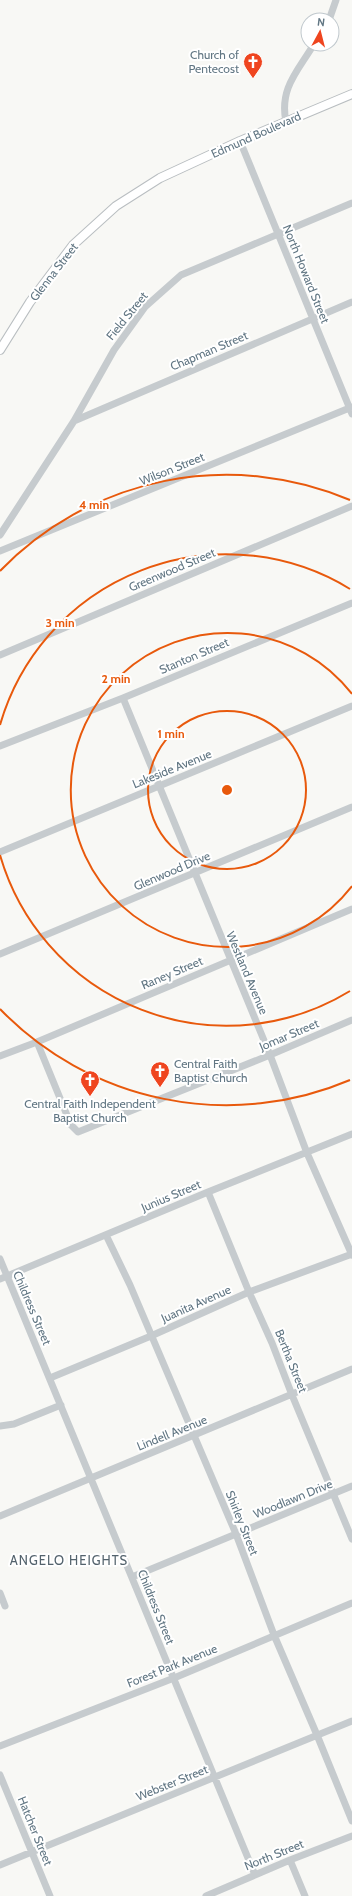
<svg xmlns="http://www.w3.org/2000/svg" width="352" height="1896" viewBox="0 0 352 1896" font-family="Cabin,sans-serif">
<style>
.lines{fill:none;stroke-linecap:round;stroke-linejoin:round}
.major-casing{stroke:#b9bec1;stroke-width:10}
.minor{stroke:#c6cbce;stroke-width:7}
.major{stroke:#fff;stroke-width:8}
.ring{fill:none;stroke:#e8590c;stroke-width:2}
.labels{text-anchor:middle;stroke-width:4;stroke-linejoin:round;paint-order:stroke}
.poi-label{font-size:12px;fill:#617683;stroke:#fff;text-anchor:end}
.street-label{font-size:12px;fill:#617683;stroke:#fff}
.neighbourhood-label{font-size:13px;letter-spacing:1px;fill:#54636d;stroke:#fff}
.centre{fill:#e8590c;stroke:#fff;stroke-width:2}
.ring-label{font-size:12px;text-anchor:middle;font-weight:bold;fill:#e8590c;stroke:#fff;stroke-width:4;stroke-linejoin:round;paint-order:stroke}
</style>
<rect width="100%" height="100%" fill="#f8f8f5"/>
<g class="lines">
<g class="major-casing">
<path id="major" d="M0 350 30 302 73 245 116 206 160 178 240 141 352 94"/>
</g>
<path class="minor" d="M329 20 336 0
M286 122C279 88 298 71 314 44
M240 141 352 414
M74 421 352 302
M0 535 74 421 114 350 145 307 181 275 352 203
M0 551 352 407
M0 655 352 506
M123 698 270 1055 307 1153 352 1255
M0 746 123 698 352 603
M0 852 352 706
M0 954 352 807
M37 1042 71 1125 78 1132 270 1055 352 1020
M0 1056 37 1042 352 909
M208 1192 249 1292 272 1343 292 1395 352 1539
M106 1235 130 1285 236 1534 274 1635 317 1735 352 1821
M0 1259 255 1875
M0 1279 208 1192 352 1134
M50 1378 151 1336 249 1292 352 1254
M0 1426 14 1424 61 1405
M0 1516 352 1369
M132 1577 352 1486
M0 1593 5 1606
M0 1746 174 1678 352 1603
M0 1775 50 1896
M290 1860 305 1896
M0 1865 352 1721
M206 1896 290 1860 352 1836"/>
<use href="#major" class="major"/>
</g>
<g class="ring">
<circle cx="227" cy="790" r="79"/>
<path d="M352 886A157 157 0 1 1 352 694"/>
<path d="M350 991A236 236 0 0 1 0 855M0 725A236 236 0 0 1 350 589"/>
<path d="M350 1080A315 315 0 0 1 0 1009M0 571A315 315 0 0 1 350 500"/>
</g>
<defs>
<g id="church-pin" transform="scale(1)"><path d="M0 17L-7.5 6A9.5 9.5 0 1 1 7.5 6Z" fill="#ef451f" stroke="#fff"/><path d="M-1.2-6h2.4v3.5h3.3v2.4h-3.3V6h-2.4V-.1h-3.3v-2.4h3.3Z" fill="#fff"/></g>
</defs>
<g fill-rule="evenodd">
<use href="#church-pin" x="253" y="62"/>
<use href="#church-pin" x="160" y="1071"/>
<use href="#church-pin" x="90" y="1080"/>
</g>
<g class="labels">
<g class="poi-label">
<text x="239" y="59">Church of<tspan x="239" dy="14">Pentecost</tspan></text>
<text x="174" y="1068" text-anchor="start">Central Faith<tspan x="174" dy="14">Baptist Church</tspan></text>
<text x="90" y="1108" text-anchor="middle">Central Faith Independent<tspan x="90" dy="14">Baptist Church</tspan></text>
</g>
<g class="street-label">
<text transform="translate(256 135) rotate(-24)" y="4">Edmund Boulevard</text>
<text transform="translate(54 272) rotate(-52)" y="4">Glenna Street</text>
<text transform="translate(306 274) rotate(68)" y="4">North Howard Street</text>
<text transform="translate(127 316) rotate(-51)" y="4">Field Street</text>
<text transform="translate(209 351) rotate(-23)" y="4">Chapman Street</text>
<text transform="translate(172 469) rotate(-22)" y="4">Wilson Street</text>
<text transform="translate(172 570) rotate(-23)" y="4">Greenwood Street</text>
<text transform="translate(194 656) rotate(-23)" y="4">Stanton Street</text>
<text transform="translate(172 769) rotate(-22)" y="4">Lakeside Avenue</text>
<text transform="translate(172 871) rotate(-23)" y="4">Glenwood Drive</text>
<text transform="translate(172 973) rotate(-23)" y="4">Raney Street</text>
<text transform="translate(247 973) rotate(67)" y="4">Westland Avenue</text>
<text transform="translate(289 1035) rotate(-23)" y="4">Jomar Street</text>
<text transform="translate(171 1196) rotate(-23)" y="4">Junius Street</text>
<text transform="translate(196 1304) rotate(-24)" y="4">Juanita Avenue</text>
<text transform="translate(32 1308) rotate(67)" y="4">Childress Street</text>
<text transform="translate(291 1361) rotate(68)" y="4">Bertha Street</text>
<text transform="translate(172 1433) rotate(-22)" y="4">Lindell Avenue</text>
<text transform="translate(293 1499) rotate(-22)" y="4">Woodlawn Drive</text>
<text transform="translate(242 1523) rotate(68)" y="4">Shirley Street</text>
<text transform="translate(156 1607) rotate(68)" y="4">Childress Street</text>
<text transform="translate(172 1666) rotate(-22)" y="4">Forest Park Avenue</text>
<text transform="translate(172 1783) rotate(-22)" y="4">Webster Street</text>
<text transform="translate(35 1831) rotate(68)" y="4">Hatcher Street</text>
<text transform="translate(274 1855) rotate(-22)" y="4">North Street</text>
</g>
<g class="neighbourhood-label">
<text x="69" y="1565">ANGELO HEIGHTS</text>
</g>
</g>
<circle cx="227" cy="790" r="6" class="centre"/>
<g class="ring-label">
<text x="94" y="509">4 min</text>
<text x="60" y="627">3 min</text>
<text x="116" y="683">2 min</text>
<text x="171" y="738">1 min</text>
</g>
<g transform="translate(320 32) rotate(7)"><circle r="19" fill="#ffffff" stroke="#c0c8cd"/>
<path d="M0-3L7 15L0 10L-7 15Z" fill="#ef451f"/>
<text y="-6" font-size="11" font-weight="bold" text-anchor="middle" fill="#617683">N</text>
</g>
</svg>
